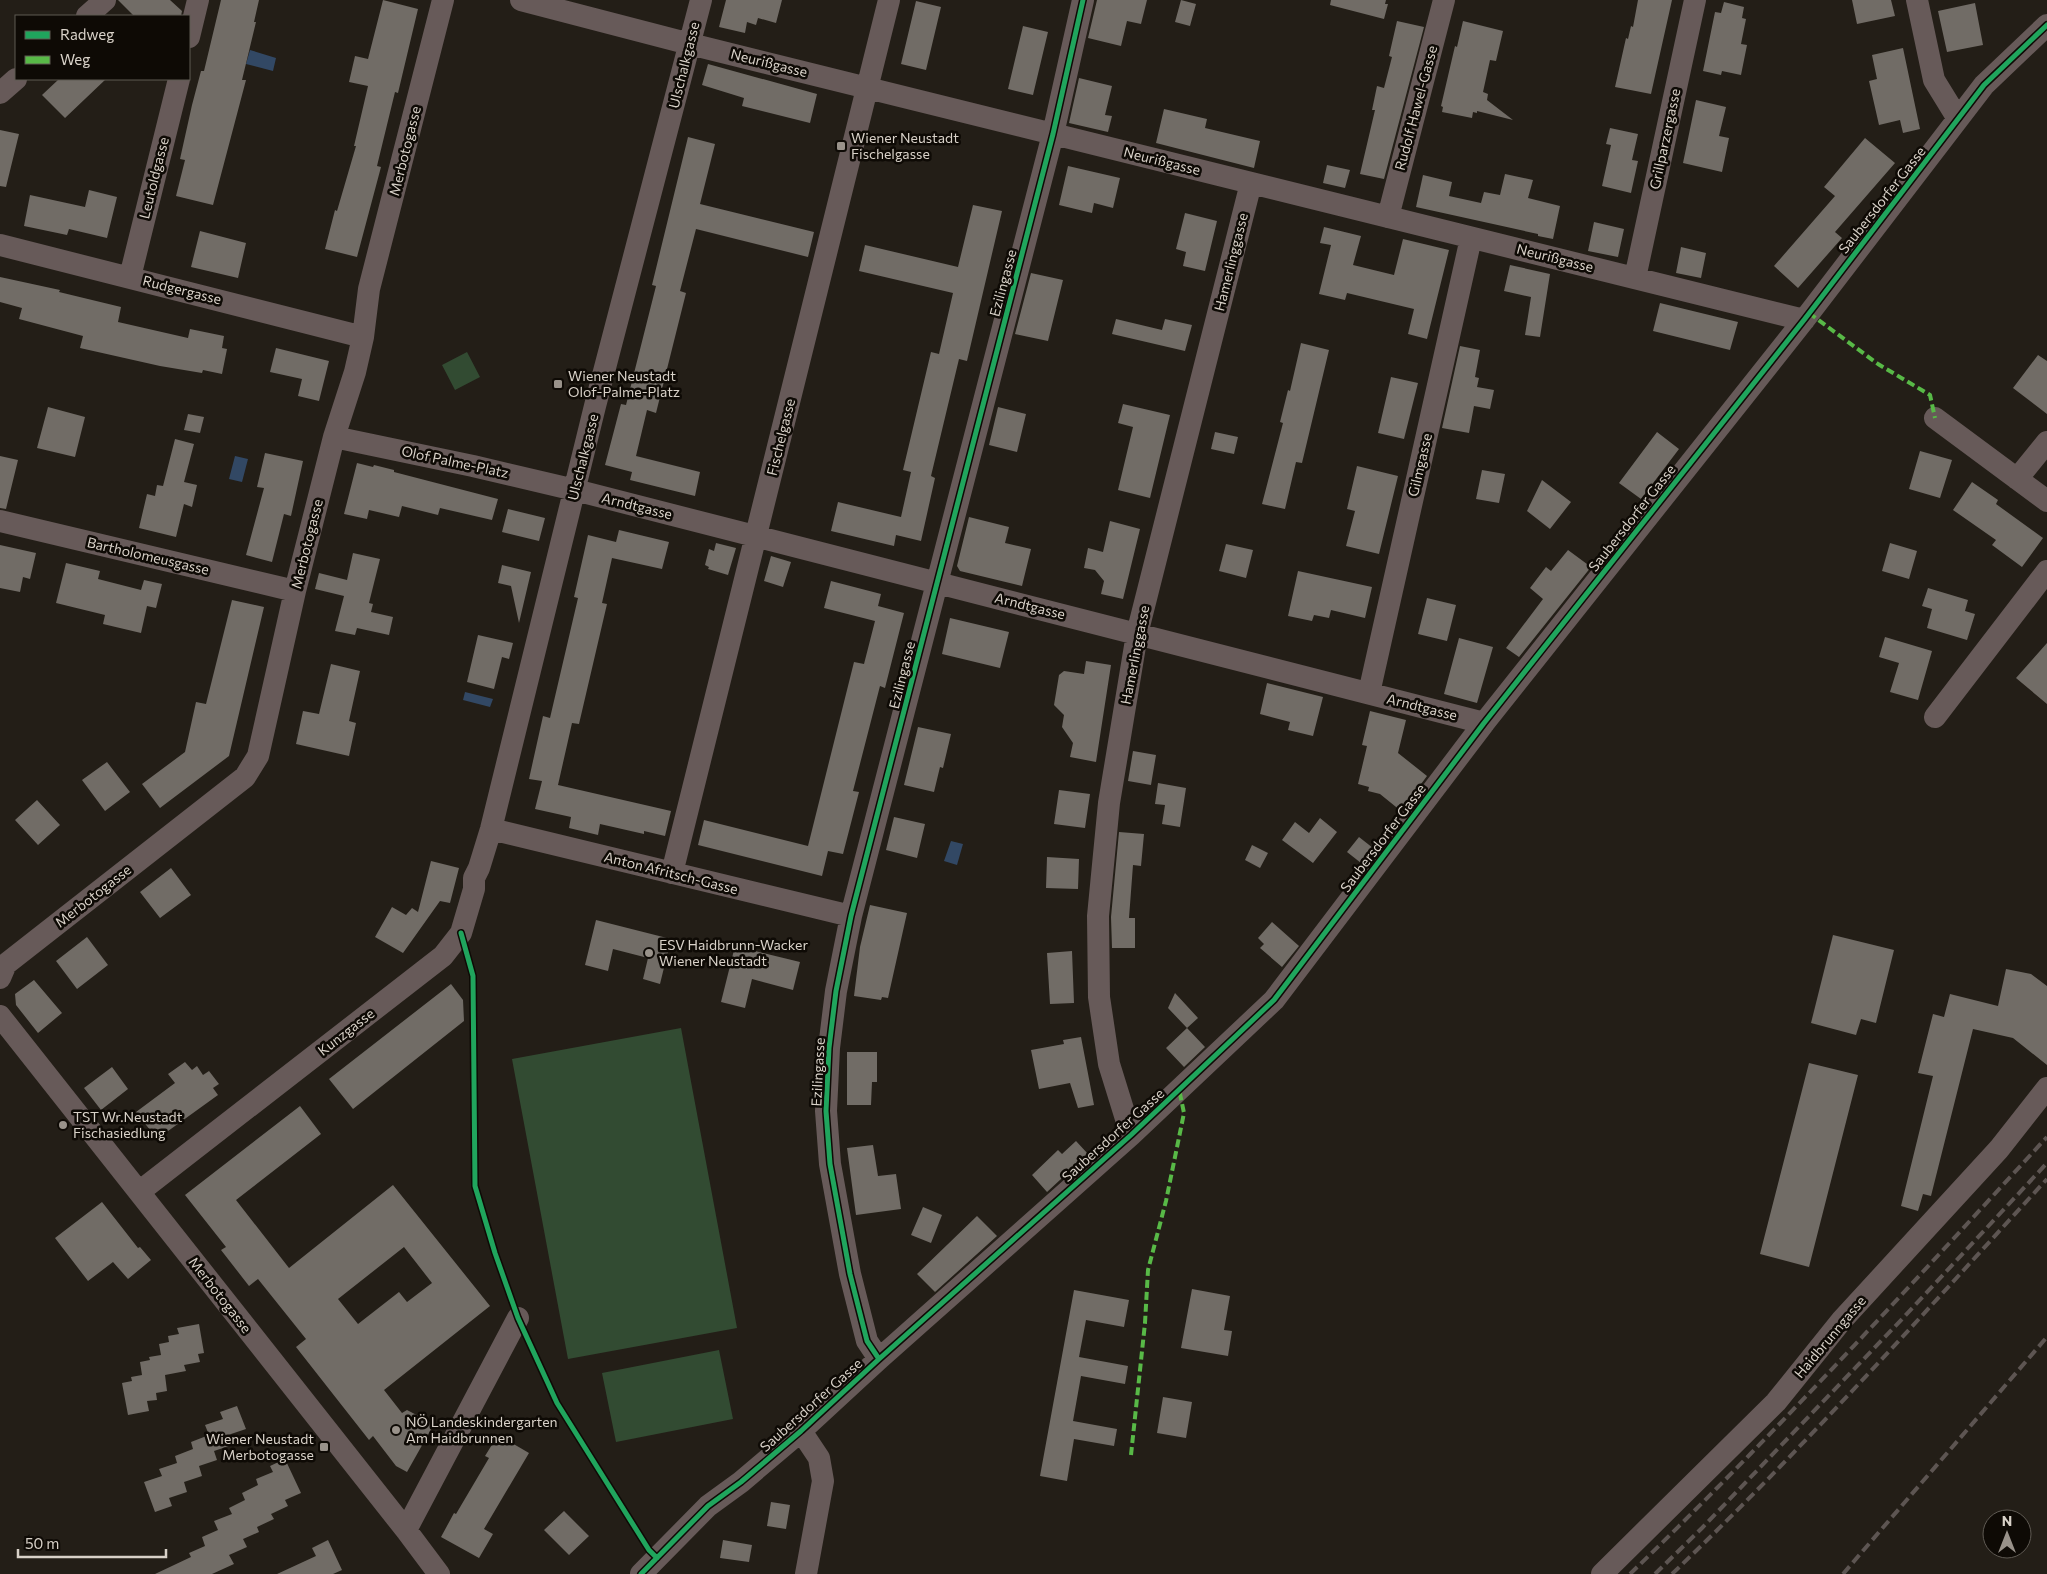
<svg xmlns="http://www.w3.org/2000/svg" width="2047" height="1574" viewBox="0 0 2047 1574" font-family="Commissioner,sans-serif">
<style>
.green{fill:#324b32}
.water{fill:#324864}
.building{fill:#716c66;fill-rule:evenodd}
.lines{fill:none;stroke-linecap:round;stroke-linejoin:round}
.minor{stroke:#675a59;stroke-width:22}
.rail{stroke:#5d5552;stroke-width:4;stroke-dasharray:10 5;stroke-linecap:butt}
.quiet{stroke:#58b947;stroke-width:4;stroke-dasharray:8 4;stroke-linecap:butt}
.cycleway-casing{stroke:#0e0a05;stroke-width:8}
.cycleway{stroke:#20a55d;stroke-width:5}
.poi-dot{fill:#99928a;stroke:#0e0a05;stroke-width:2}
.labels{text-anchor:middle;stroke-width:5;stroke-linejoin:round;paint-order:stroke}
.street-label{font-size:14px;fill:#d8d1c8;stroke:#0e0a05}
.poi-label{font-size:14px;fill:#d8d1c8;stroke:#0e0a05;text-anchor:start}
</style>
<rect width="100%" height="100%" fill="#231e17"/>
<path class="green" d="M467 352 480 377 455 390 442 365Z
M681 1028 737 1328 568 1359 512 1059Z
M719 1350 733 1419 616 1442 602 1373Z"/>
<path class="water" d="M250 50 276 58 273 71 246 64Z
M235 456 248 459 242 482 229 479Z
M465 692 493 699 490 707 463 700Z
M951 841 963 844 957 865 944 861Z"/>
<path class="building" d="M118 0H170L182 11 181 16H134Z
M221 0H259L254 22H256L242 80H246L213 205 176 196 185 160 180 159 192 105 201 71H204Z
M383 0 418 9 398 93 395 92 377 166 381 167 357 257 325 249 335 210 337 211 356 146H354L368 86 349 82 355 56 368 59Z
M726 0H782L776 23 758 18 756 25 747 22 745 33 719 27Z
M1097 0H1147L1141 24 1127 21 1121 46 1088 38Z
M1181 0 1196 4 1190 26 1175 22Z
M1331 0H1386L1385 4H1388L1384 19 1330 5Z
M1638 0H1672L1651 94 1615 87 1626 38 1628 39 1631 26 1633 27Z
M1852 0H1891L1895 16 1857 24Z
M916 1 941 7 926 70 901 64Z
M1724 2 1744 7 1742 18 1746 19 1741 44 1747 45 1741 75 1722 71 1721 75 1703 71 1715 12 1721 13Z
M1975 3 1983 45 1947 52 1938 11Z
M1397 21 1424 27 1384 179 1360 174 1375 110H1372L1377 86 1384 88 1392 57 1389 56Z
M1463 21 1503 31 1496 61 1490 60 1483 92 1488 94 1487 100 1513 120 1477 111V113L1473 112 1472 118 1442 112 1443 107 1441 106 1455 46 1457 47Z
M1023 26 1048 32 1033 95 1008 89Z
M1903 48 1920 129 1903 133 1900 120 1879 125 1869 81 1877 79 1872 55Z
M708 64 817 94 810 123 742 106 744 98 702 85Z
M1079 78 1112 86 1105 115 1112 116 1108 132 1069 123Z
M59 79H106L65 118 42 95Z
M1696 100 1726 107 1719 136 1729 138 1722 172 1683 163Z
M1164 109 1207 119 1205 128 1260 141 1254 168 1156 143Z
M1610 128 1638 134 1632 160 1638 161 1631 193 1602 186 1611 145 1606 144Z
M0 130 19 134 6 187 0 186Z
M688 137 715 144 700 204 814 232 808 257 696 229 680 291 686 293 656 413 647 410 636 456 700 472 695 496 630 480 632 472 605 465 621 404 626 405 656 286 652 285Z
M1865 138 1895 163 1835 232 1842 238 1798 288 1774 266 1835 196 1824 187Z
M1327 165 1350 170 1345 188 1323 183Z
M1068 166 1120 178 1113 208 1094 203 1092 213 1059 205Z
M1505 174 1533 180 1528 198 1560 206 1553 239 1538 236V234L1416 207 1423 175 1452 182 1449 196 1481 203 1484 192 1500 195Z
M89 190 117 197 107 238 69 229 67 235 24 226 30 195 85 207Z
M973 205 1002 211 967 361 959 359 931 476 935 478 921 541 896 535 894 546 831 531 838 502 901 517 911 472 903 470 931 352 939 354 953 293 859 271 865 245 958 267Z
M1185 213 1217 221 1205 271 1183 266 1186 252 1176 249Z
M1594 222 1624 229 1618 257 1588 251Z
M1324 227 1361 236 1353 265 1394 275 1403 239 1449 250 1427 339 1408 334 1414 309 1347 293 1345 300 1319 294 1331 245 1320 243Z
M200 231 246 243 238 278 191 267Z
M1681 247 1706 253 1701 278 1676 273Z
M1510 265 1550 274 1540 337 1525 335 1531 297 1504 291Z
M1031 273 1063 280 1048 341 1015 334Z
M0 277 60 290 59 292 121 307 118 322 188 338 190 329 224 336 222 348 227 349 222 374 203 370 202 373 160 366 80 348 83 336 19 319 22 308 0 302Z
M1660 303 1738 322 1730 350 1653 331Z
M1116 319 1162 330 1165 319 1192 325 1185 351 1112 334Z
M1301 343 1329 350 1302 463 1296 462 1285 509 1262 504 1283 423 1280 422 1288 390 1290 391Z
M1460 346 1480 350 1475 377 1479 378 1477 387 1494 390 1490 409 1474 406 1469 433 1442 428Z
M276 348 329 361 319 401 298 396 302 379 270 372Z
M2038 355 2047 361V414L2013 388Z
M1391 377 1418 383 1404 439 1378 433Z
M1123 404 1170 415 1150 498 1118 490 1133 427 1118 423Z
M48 407 85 417 75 457 37 448Z
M998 407 1026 414 1017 452 989 445Z
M188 414 204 417 200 433 184 430Z
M1215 432 1238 437 1234 454 1211 449Z
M1657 432 1679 449 1641 499 1619 483Z
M175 439 194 444 184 482 197 485 192 507 184 504 176 537 139 528 147 494 155 496 157 485 163 486Z
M1920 451 1952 460 1940 498 1909 489Z
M265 453 303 461 291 516 284 514 272 562 246 555 264 488 257 487Z
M0 456 18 460 6 509 0 508Z
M357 463 373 467 374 465 394 470V472L498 499 492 520 440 508 438 515 402 506 399 517 369 510 367 519 344 514Z
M1357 466 1398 476 1379 554 1346 546 1355 511 1347 509Z
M1482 470 1505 474 1499 503 1476 499Z
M1542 480 1571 502 1550 529 1527 511Z
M1972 482 1998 500 1996 504 2043 538 2022 567 1992 545 1996 540 1953 510Z
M508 509 545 518 539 541 502 532Z
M969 517 1009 527 1005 543 1031 549 1022 586 960 571 957 566Z
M1110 521 1140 529 1123 599 1101 594 1104 581 1095 570 1084 568 1088 548 1103 552Z
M619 530 669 542 662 569 612 558 602 603 607 604 579 724 572 723 558 785 671 811 665 836 644 831V834L600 824 598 835 569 828 571 817 535 809 542 781 529 779 543 716 550 718 578 598 574 597 588 535 616 542Z
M716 543 736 548 728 575 708 569 709 567 705 565 709 549 714 551Z
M1890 543 1917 551 1909 579 1882 571Z
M1226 544 1253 550 1246 578 1219 571Z
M0 545 36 553 30 579 23 577 20 592 0 588Z
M1568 550 1591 567 1519 657 1506 648 1543 599 1530 588 1546 567 1551 571Z
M353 553 380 559 369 603 373 604 371 612 393 617 389 635 357 628 355 635 335 631 344 596 315 589 319 573 347 580Z
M771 556 791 562 783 587 764 581Z
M66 563 100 571 98 579 141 590 144 580 162 584 156 608 147 606 141 633 103 624 105 615 56 603Z
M502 565 531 572 519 623 511 586 498 583Z
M1298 571 1372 587 1365 618 1331 610 1329 618 1314 615 1312 621 1288 616Z
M831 581 881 594 878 606 904 613 885 688 880 686 853 791 859 792 843 854 828 851 822 876 698 845 704 820 808 846 854 662 864 664 875 621 824 608Z
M1928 588 1968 600 1965 611 1975 614 1967 640 1927 628 1932 609 1922 606Z
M1427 598 1456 605 1447 641 1418 634Z
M232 600 264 607 229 756 160 808 142 784 185 752 196 702 206 704Z
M950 618 1009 632 1000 668 942 654Z
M478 635 513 643 509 659 502 657 494 689 467 682Z
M1885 637 1932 651 1918 700 1890 692 1899 663 1879 657Z
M1459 638 1493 647 1477 703 1444 694Z
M2047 643V704L2016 678Z
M1086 661 1111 665 1096 762 1070 757 1073 743 1062 727 1064 715 1054 705 1059 675 1064 671 1084 674Z
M331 664 360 671 349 721 356 723 349 756 296 744 303 711 319 714Z
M1267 683 1323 697 1313 736 1288 730 1290 722 1260 714Z
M1370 711 1406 720 1398 753 1427 776 1401 811 1380 794 1368 791 1369 787 1358 784 1367 746 1362 745Z
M918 727 951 734 943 768 940 767 934 792 904 785Z
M1133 751 1156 755 1151 785 1128 781Z
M107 762 130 792 105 811 82 780Z
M1158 783 1186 788 1180 827 1162 824 1165 805 1155 804Z
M1059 790 1090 794 1085 828 1054 824Z
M37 800 60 825 38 845 15 820Z
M894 817 925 824 917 858 886 850Z
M1320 818 1337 832 1313 863 1282 840 1295 822 1309 833Z
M1119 832 1144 834 1141 866 1133 865 1129 918H1135V948H1112L1111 917Z
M1359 837 1373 848 1361 863 1347 852Z
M1252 845 1268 853 1260 868 1245 860Z
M1047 857 1079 859 1078 889 1046 888Z
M431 861 459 868 450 903 440 901 403 953 375 937 392 907 406 915 412 908 418 912Z
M171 868 191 895 160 918 140 892Z
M870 905 907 913 888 998 882 997 881 1000 854 996 860 947Z
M596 920 671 939 660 984 643 979 648 958 613 949 608 971 585 965Z
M1272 922 1299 946 1282 967 1260 948 1264 944 1258 938Z
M1833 935 1894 950 1876 1023 1861 1019 1856 1035 1811 1023Z
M87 937 108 965 77 989 56 961Z
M735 946 800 962 793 990 752 979 745 1008 721 1002Z
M1072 951 1074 1003 1050 1004 1047 953Z
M2006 969 2031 974 2047 986V1065L2013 1038 1973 1029 1931 1196 1923 1194 1918 1211 1901 1206 1933 1076 1918 1073 1933 1014 1944 1017 1950 994 1998 1006Z
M34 980 62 1013 38 1033 16 1005 15 994Z
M451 984 463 1000 464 1021 353 1109 329 1079Z
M1175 993 1198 1018 1187 1028 1168 1008Z
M1187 1028 1205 1047 1184 1067 1166 1048Z
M1081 1037 1094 1105 1078 1108 1070 1083 1039 1089 1031 1050 1064 1044 1063 1040Z
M847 1052H877V1082H872L871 1105H847Z
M185 1062 192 1070 197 1066 203 1075 209 1071 219 1084 213 1088 218 1095 157 1139 136 1112 175 1083 168 1074Z
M1809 1063 1858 1075 1809 1267 1760 1254Z
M112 1067 128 1089 101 1110 84 1088Z
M300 1106 321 1134 236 1200 289 1268 393 1185 490 1306 384 1390 402 1413 407 1410 434 1424 407 1472 396 1466 373 1436 369 1440 296 1347 306 1339 258 1279 249 1286 221 1250 226 1247 185 1195ZM404 1247 432 1283 407 1302 399 1292 358 1324 338 1299Z
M1076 1141 1088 1154 1047 1192 1032 1175 1058 1150 1062 1154Z
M873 1145 878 1176 896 1174 901 1209 856 1215 847 1148Z
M102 1202 138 1248 140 1247 151 1260 128 1279 113 1262 88 1281 55 1238Z
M923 1207 942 1215 931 1243 911 1235Z
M977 1216 997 1236 935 1292 917 1274Z
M1192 1289 1230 1296 1224 1330 1232 1331 1228 1356 1181 1348Z
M1074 1290 1129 1300 1124 1327 1086 1320 1079 1357 1128 1366 1125 1384 1081 1376 1073 1421 1117 1429 1114 1446 1074 1439 1067 1481 1040 1476Z
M199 1324 204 1353 198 1354 200 1362 184 1365 186 1371 165 1375 167 1391 156 1393 157 1400 147 1401 149 1411 128 1415 122 1383 132 1381 131 1377 142 1375 140 1362 150 1360 149 1357 161 1355 159 1344 169 1342 168 1336 179 1334 177 1328Z
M1163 1397 1192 1402 1186 1438 1157 1433Z
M237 1406 246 1429 228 1435 232 1445 214 1451 217 1460 199 1466 202 1476 184 1482 187 1492 169 1498 172 1506 155 1512 144 1482 162 1476 159 1469 177 1463 175 1456 193 1449 191 1442 209 1435 205 1425 223 1419 220 1412Z
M498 1435 529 1453 484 1529 493 1534 479 1558 441 1537 454 1513 456 1514 489 1458 485 1456Z
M285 1459 301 1493 285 1500 288 1506 271 1514 274 1519 257 1527 259 1532 243 1539 247 1547 229 1555 234 1564 212 1574H155L191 1557 189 1553 205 1546 202 1537 218 1530 214 1521 232 1514 229 1508 245 1500 242 1493 258 1485 256 1479 273 1472 270 1466Z
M771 1502 790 1505 786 1529 767 1526Z
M564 1511 589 1536 569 1555 544 1530Z
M328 1540 342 1570 333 1574H277L316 1556 312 1548Z
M723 1540 752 1545 749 1562 720 1558Z"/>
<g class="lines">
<path class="minor" d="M521 0 690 44 1804 320
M1917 0 1934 80 1958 119
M87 16 105 0
M189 37 198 0
M0 93 16 79
M1388 217 1444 0
M0 245 363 337
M130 277 179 79
M1635 278 1695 0
M1935 418 2047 501
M334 437 473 466 575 490 1484 723
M2017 479 2047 442
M0 521 295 591
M1369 693 1471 238
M1935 717 2047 571
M491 829 851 916
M672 873 889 0
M0 978 6 964 245 777 258 756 295 591 334 437 355 372 363 337 369 289 443 0
M0 1016 406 1530 439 1574
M1131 1135 1109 1064 1099 997 1098 916 1109 803 1137 634 1251 183
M139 1192 443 956 461 933 474 889V878L479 868 491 829 595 406 701 0
M879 1359 867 1341 850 1274 830 1164 826 1111 829 1048 836 991 851 916 1053 134 1083 0
M801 1431 819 1458 823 1481 806 1574
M406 1530 518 1318
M641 1574 708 1506 741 1482 801 1431 879 1359 1131 1135 1274 1000 1484 723 1804 320 1984 85 2047 25
M1602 1574 1776 1402 1842 1320 1999 1149 2047 1088"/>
<path class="rail" d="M1630 1574C1775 1434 1911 1285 2047 1137
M1655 1574 1702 1528 1903 1318 2047 1163
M1672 1574C1803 1449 1924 1313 2047 1179
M1843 1574 2047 1337"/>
<path class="quiet" d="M1809 313 1878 364 1930 395 1935 418
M1131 1455 1145 1323 1148 1270 1166 1201 1184 1113 1179 1089"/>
<g class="cycleway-casing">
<path id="cycleway" d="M461 933 473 976 475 1186 495 1253 518 1318 557 1403 649 1550 657 1558
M879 1359 867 1341 850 1274 830 1164 826 1111 829 1048 836 991 851 916 1053 134 1083 0
M641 1574 708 1506 741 1482 801 1431 879 1359 1131 1135 1274 1000 1484 723 1804 320 1984 85 2047 25"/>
</g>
<use href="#cycleway" class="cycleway"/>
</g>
<g class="poi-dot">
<rect x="836" y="141" width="10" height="10" rx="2.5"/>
<rect x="553" y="379" width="10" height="10" rx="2.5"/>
<circle cx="649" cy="953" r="5"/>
<circle cx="63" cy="1125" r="5"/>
<circle cx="396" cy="1430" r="5"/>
<rect x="319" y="1442" width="10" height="10" rx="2.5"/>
</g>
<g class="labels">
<g class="street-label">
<text transform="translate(769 63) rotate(14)" y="5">Neurißgasse</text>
<text transform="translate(684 65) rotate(-76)" y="5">Ulschalkgasse</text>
<text transform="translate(1416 108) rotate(-75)" y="5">Rudolf Hawel-Gasse</text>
<text transform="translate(1665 139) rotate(-78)" y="5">Grillparzergasse</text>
<text transform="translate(405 151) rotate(-76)" y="5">Merbotogasse</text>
<text transform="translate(1162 161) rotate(14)" y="5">Neurißgasse</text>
<text transform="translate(154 178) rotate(-76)" y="5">Leutoldgasse</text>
<text transform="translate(1882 200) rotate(-52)" y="5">Saubersdorfer Gasse</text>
<text transform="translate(1555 258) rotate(14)" y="5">Neurißgasse</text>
<text transform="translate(1231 262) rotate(-76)" y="5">Hamerlinggasse</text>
<text transform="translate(1003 283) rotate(-75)" y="5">Ezilingasse</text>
<text transform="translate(182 290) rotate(14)" y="5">Rudgergasse</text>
<text transform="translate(781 437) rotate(-76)" y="5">Fischelgasse</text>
<text transform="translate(583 457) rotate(-76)" y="5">Ulschalkgasse</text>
<text transform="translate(455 462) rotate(12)" y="5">Olof Palme-Platz</text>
<text transform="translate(1420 465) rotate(-77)" y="5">Gilmgasse</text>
<text transform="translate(637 506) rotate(14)" y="5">Arndtgasse</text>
<text transform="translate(1632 518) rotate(-52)" y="5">Saubersdorfer Gasse</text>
<text transform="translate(307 544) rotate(-76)" y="5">Merbotogasse</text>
<text transform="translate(148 556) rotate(13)" y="5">Bartholomeusgasse</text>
<text transform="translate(1030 606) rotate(14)" y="5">Arndtgasse</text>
<text transform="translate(1135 655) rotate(-79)" y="5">Hamerlinggasse</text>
<text transform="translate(902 675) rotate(-76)" y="5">Ezilingasse</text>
<text transform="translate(1422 707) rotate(14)" y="5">Arndtgasse</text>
<text transform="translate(1383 838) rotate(-53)" y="5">Saubersdorfer Gasse</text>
<text transform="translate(671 873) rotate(14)" y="5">Anton Afritsch-Gasse</text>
<text transform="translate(93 896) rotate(-38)" y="5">Merbotogasse</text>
<text transform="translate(346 1032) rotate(-38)" y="5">Kunzgasse</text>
<text transform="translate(818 1072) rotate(-87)" y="5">Ezilingasse</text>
<text transform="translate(1113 1135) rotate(-42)" y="5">Saubersdorfer Gasse</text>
<text transform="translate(220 1295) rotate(52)" y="5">Merbotogasse</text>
<text transform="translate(1830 1337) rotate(-50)" y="5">Haidbrunngasse</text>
<text transform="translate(811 1405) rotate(-42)" y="5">Saubersdorfer Gasse</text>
</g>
<g class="poi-label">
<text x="851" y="143">Wiener Neustadt<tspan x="851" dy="16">Fischelgasse</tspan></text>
<text x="568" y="381">Wiener Neustadt<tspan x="568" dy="16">Olof-Palme-Platz</tspan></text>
<text x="659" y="950">ESV Haidbrunn-Wacker<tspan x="659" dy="16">Wiener Neustadt</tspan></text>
<text x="73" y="1122">TST Wr.Neustadt<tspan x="73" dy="16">Fischasiedlung</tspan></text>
<text x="406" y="1427">NÖ Landeskindergarten<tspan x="406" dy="16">Am Haidbrunnen</tspan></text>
<text x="314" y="1444" text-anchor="end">Wiener Neustadt<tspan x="314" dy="16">Merbotogasse</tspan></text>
</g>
</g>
<rect x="15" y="15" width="175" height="65" fill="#0e0a05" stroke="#5f5a53"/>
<rect x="25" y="31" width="25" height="8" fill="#20a55d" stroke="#5f5a53"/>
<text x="60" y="40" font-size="15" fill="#d8d1c8">Radweg</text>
<rect x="25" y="56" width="25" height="8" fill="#58b947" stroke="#5f5a53"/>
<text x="60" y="65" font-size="15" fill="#d8d1c8">Weg</text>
<g transform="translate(2007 1534)"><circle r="24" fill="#0e0a05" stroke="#5f5a53"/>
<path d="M0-4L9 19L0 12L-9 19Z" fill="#99928a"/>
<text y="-8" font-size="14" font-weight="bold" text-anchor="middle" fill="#d8d1c8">N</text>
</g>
<path d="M18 1549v8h148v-8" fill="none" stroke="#d8d1c8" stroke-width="2.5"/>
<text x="25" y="1549" font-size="15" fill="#d8d1c8" stroke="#0e0a05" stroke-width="4" paint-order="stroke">50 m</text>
</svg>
